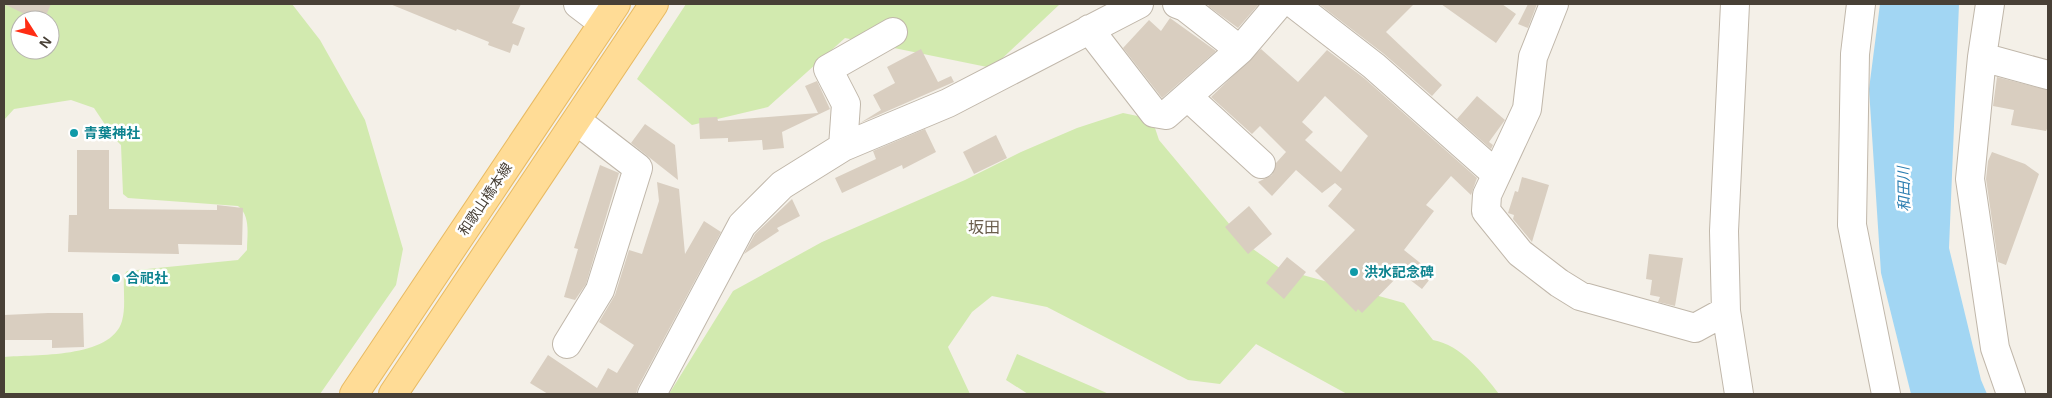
<svg xmlns="http://www.w3.org/2000/svg" width="2052" height="398" viewBox="0 0 2052 398" font-family="Arial,'Noto Sans JP',sans-serif">
<style>
.green{fill:#d2eaaf;fill-rule:evenodd}
.water{fill:#a2d6f3}
.building{fill:#d9cec0;fill-rule:evenodd}
.lines{fill:none;stroke-linecap:round;stroke-linejoin:round}
.minor-casing{stroke:#c0b7aa;stroke-width:30}
.major-casing{stroke:#e8ba62;stroke-width:30}
.minor{stroke:#fff;stroke-width:28}
.major{stroke:#ffdc96;stroke-width:28}
.culture-dot{fill:#0f9aa8;stroke:#fff;stroke-width:2}
.labels{text-anchor:middle;stroke-width:5;stroke-linejoin:round;paint-order:stroke}
.culture-label{font-size:14px;font-weight:bold;fill:#0d838f;stroke:#fff;text-anchor:start}
.street-label{font-size:14px;fill:#484036;stroke:#fff}
.water-label{font-size:15px;font-style:italic;fill:#2a7db0;stroke:#fff}
.quarter-label{font-size:16px;fill:#6b5e4d;stroke:#fff}
</style>
<rect width="100%" height="100%" fill="#f4f0e8"/>
<path class="green" d="M4 4H292L320 40 365 120 403 249 396 285 320 394H4V357C35 354 111 359 122 321 126 307 123 289 124 275L127 271 238 260 247 250C247 235 251 216 238 206L128 198 123 194 121 145 114 138 94 108 71 100 14 109 4 120ZM20 20H50V50H20Z
M686 4H1060L992 68 845 38 768 107 692 125 637 79Z
M1123 113 1152 119 1159 140 1246 244 1281 269 1404 303 1433 340C1461 345 1483 373 1499 394H1347L1256 344 1220 384 1188 380 1047 307 992 296 972 312 948 347 970 394H669L733 291 822 242 965 180 1021 152 1077 128Z
M1017 354 1109 394H1028L1006 380Z"/>
<path class="water" d="M1880 4H1959L1949 248 1981 380 1987 394H1911L1881 273 1869 89Z"/>
<path class="building" d="M4 4H51L44 20H37Z
M390 4H521L512 23 525 28 518 46 513 44 510 53 488 45 489 42 457 29 456 31Z
M1210 4H1259L1238 28 1208 6Z
M1319 4H1414L1386 32 1442 85 1432 96 1384 54Z
M1441 4H1502L1516 14 1496 43Z
M1528 4H1537L1528 28 1518 24Z
M1170 18 1216 51 1162 98 1123 48 1149 20 1161 31Z
M921 49 938 82 951 76 954 82 860 123 881 110 873 95 895 83 887 67Z
M1261 49 1298 82 1327 50 1364 78 1477 178 1471 195 1451 176 1426 205 1434 211 1404 250 1434 274 1422 289 1401 273 1362 313 1358 309 1356 312 1315 271 1355 230 1328 206 1342 189 1335 183 1322 193 1296 170 1272 196 1258 182 1272 175 1276 163 1286 152 1260 126 1252 134 1211 97ZM1325 96 1368 136 1341 172 1305 140 1313 132 1302 122Z
M1997 77 2048 90V127L2046 131 2011 125 2014 110 1993 106Z
M817 81 830 109 782 132 784 148 763 150 762 140 728 142V138L700 139 699 118 717 117 718 121 818 113 805 86Z
M1477 96 1505 120 1489 142 1493 145 1491 149 1457 119Z
M645 124 675 145 678 180 631 143Z
M925 129 936 152 903 169 902 165 842 193 835 178 876 159 873 151Z
M996 135 1007 158 974 174 963 152Z
M77 150H109V209L217 210V205L243 208 242 245 178 244 179 254 68 252 69 215H77Z
M1992 152 2025 164 2039 174 2006 265 1998 262 1986 179 1988 161Z
M600 165 619 173 586 284 575 300 564 297 578 249 574 248Z
M1522 177 1549 185 1532 242 1513 219 1514 215 1508 213 1515 191 1518 192Z
M657 182 679 189 685 254 704 221 721 232 638 387 636 394H548L530 383 548 355 597 388 608 368 617 373 634 345 599 322 615 295 629 250 642 254 659 201Z
M792 199 800 216 777 228 779 231 744 254 755 234Z
M1249 206 1272 234 1248 254 1225 227Z
M1649 254 1683 258 1675 306 1658 302 1660 297 1650 295 1652 280 1646 279Z
M1287 257 1306 272 1284 299 1266 283Z
M48 313H83L84 347 52 348V340H4V315Z"/>
<g class="lines">
<g class="minor-casing">
<path id="minor" d="M578 4 603 23
M1177 4 1185 7 1240 50
M1294 4 1374 66 1496 174
M1554 4 1533 57 1527 109 1487 195 1486 211 1520 253 1559 283 1580 296 1695 328 1726 311
M1735 4 1724 231 1726 311 1739 394
M1861 4 1855 54 1852 225 1886 394
M1990 4 1982 57 1970 179 1995 348 2011 394
M1089 29 1154 113 1166 115 1240 50 1279 4
M1982 57 2048 75
M1188 97 1261 164
M843 147 846 104 828 69 893 32
M567 344 600 290 638 168 577 121
M652 394 742 225 782 185 843 147 948 103 1139 4"/>
</g>
<g class="major-casing">
<path id="major" d="M354 394 616 4
M393 394 654 4"/>
</g>
<use href="#minor" class="minor"/>
<use href="#major" class="major"/>
</g>
<g class="culture-dot">
<circle cx="74" cy="133" r="5"/>
<circle cx="1354" cy="272" r="5"/>
<circle cx="116" cy="278" r="5"/>
</g>
<g class="labels">
<g class="culture-label">
<text x="84" y="138">青葉神社</text>
<text x="1364" y="277">洪水記念碑</text>
<text x="126" y="283">合祀社</text>
</g>
<g class="street-label">
<text transform="translate(485 199) rotate(-56)" y="5">和歌山橋本線</text>
</g>
<g class="water-label">
<text transform="translate(1904 189) rotate(-91)" y="5">和田川</text>
</g>
<g class="quarter-label">
<text x="984" y="233">坂田</text>
</g>
</g>
<rect width="2052" height="398" fill="none" stroke="#484036" stroke-width="10"/>
<g transform="translate(35 35) rotate(126)"><circle r="24" fill="#ffffff" stroke="#b6b3af"/>
<path d="M0-4L9 19L0 12L-9 19Z" fill="#ff2d14"/>
<text y="-8" font-size="14" font-weight="bold" text-anchor="middle" fill="#484036">N</text>
</g>
</svg>
